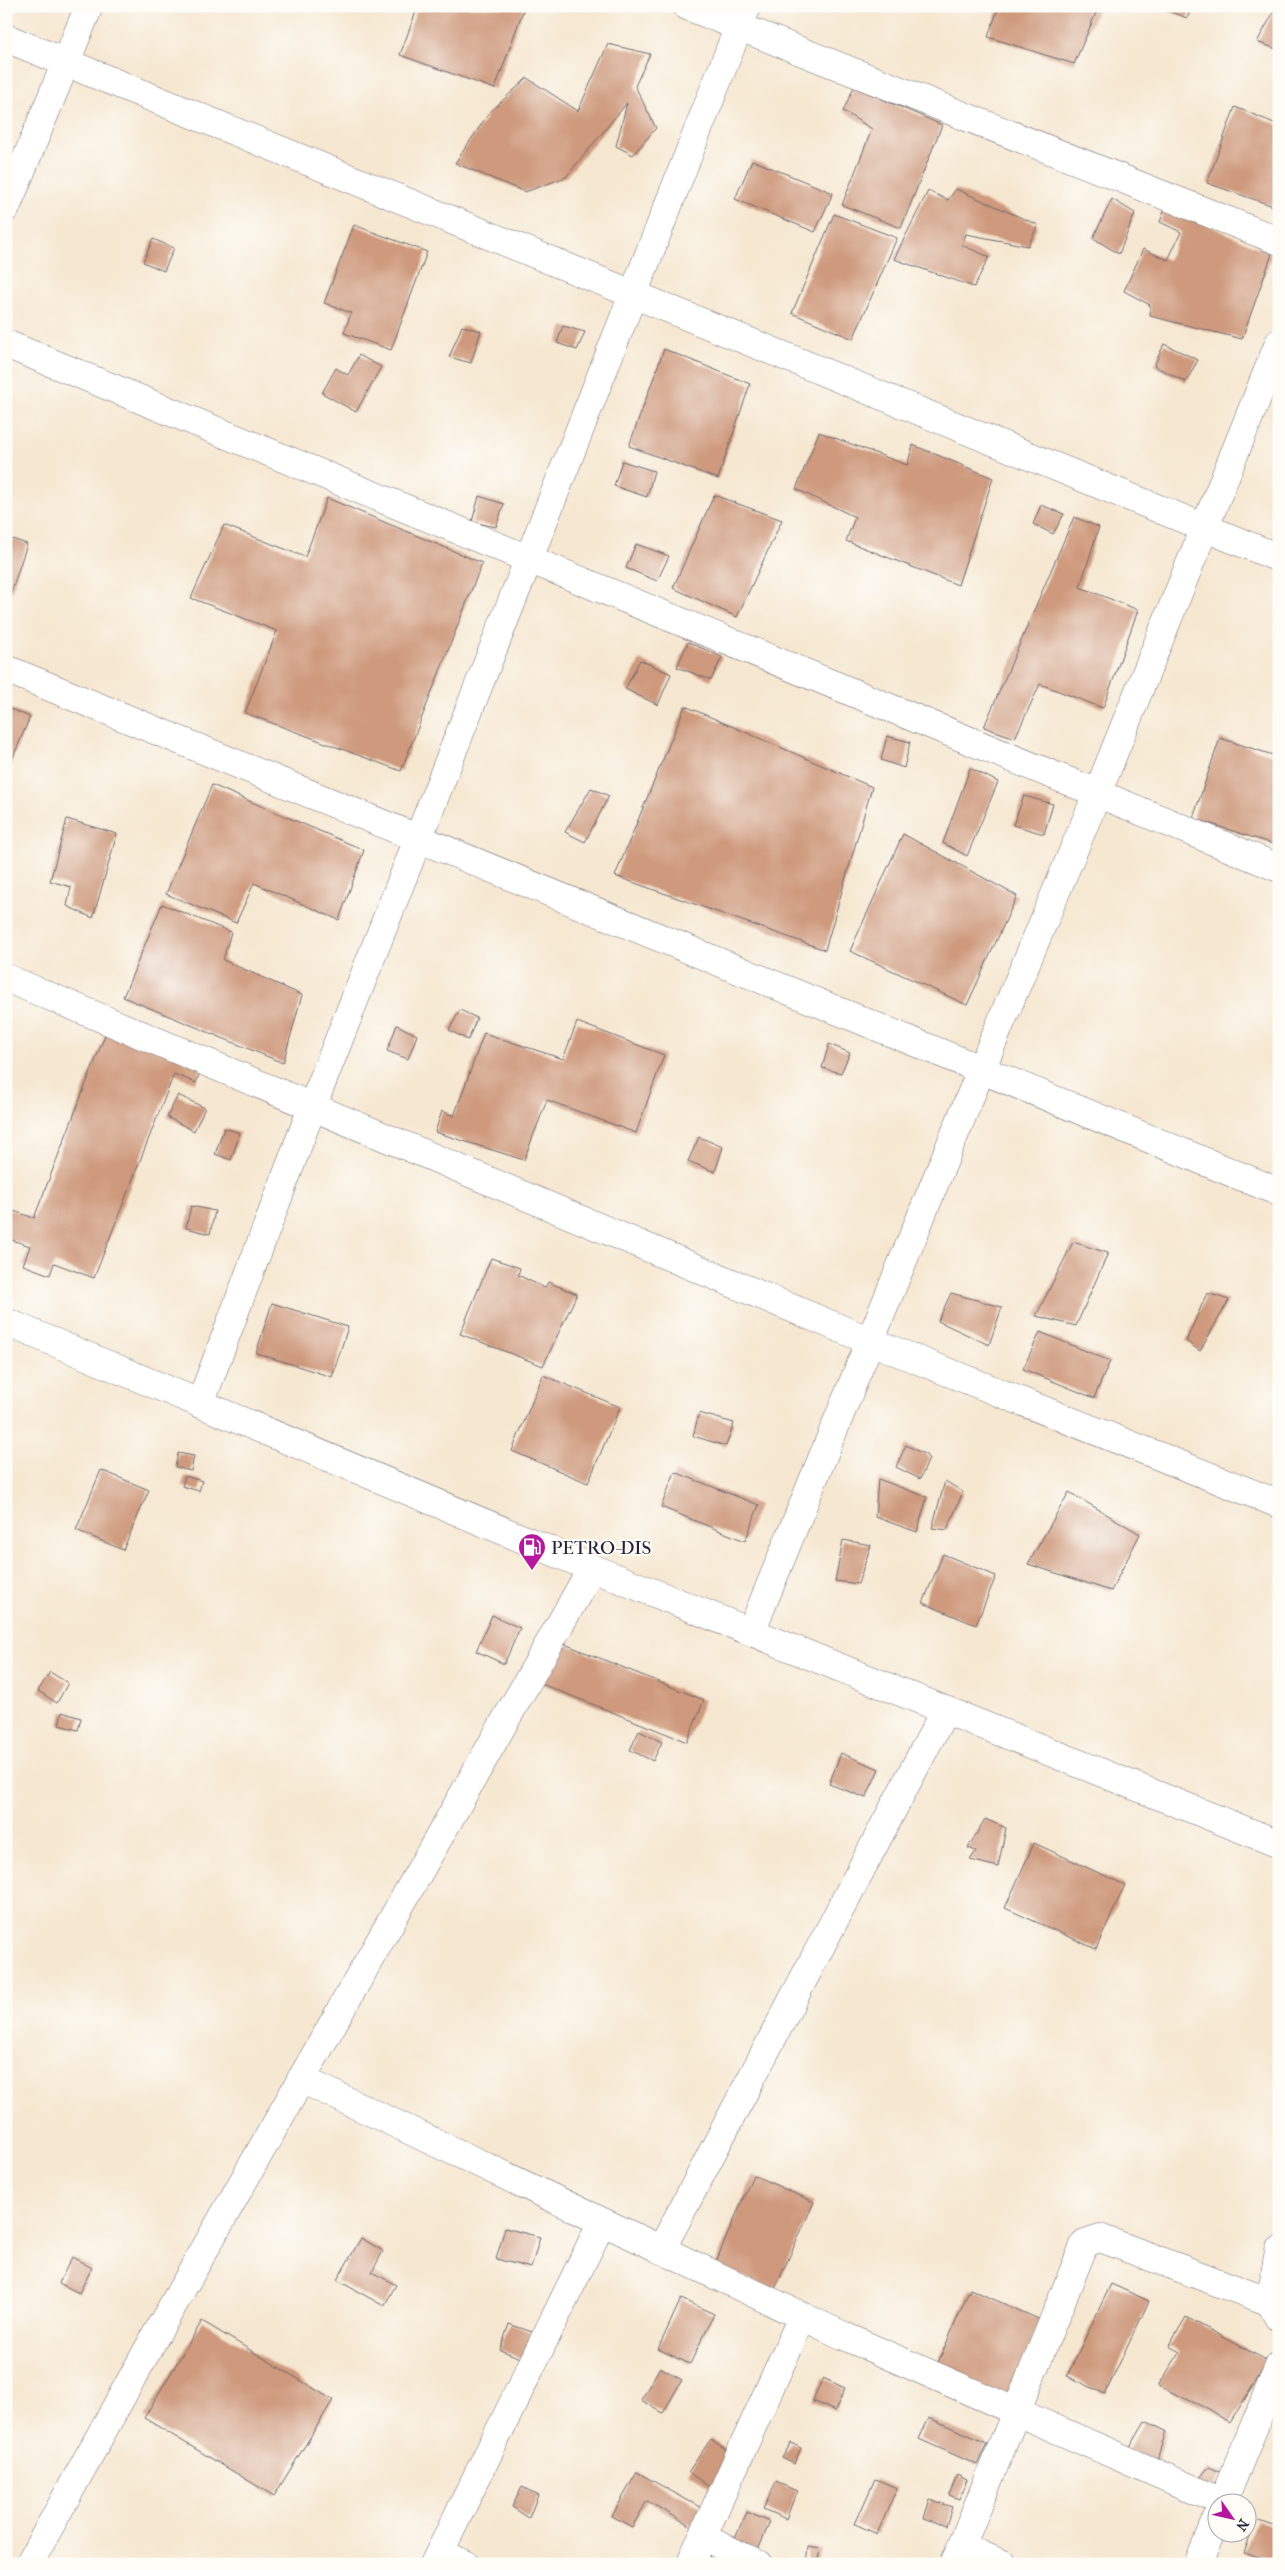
<svg xmlns="http://www.w3.org/2000/svg" width="1285" height="2570" viewBox="0 0 1285 2570" font-family="'IM FELL French Canon',serif">
<style>
.building{fill:#ce997b}
.lines{fill:none;stroke-linecap:round;stroke-linejoin:round}
.minor-casing{stroke:#6c676f;stroke-width:29}
.minor{stroke:#fff;stroke-width:28}
.labels{text-anchor:middle;stroke-width:4;stroke-linejoin:round;paint-order:stroke}
.poi-label{font-size:19px;fill:#22223b;stroke:#fdfcf7;text-anchor:start}
</style>
<rect width="100%" height="100%" fill="#fdfcf7"/>
<filter id="ink" filterUnits="userSpaceOnUse"><feTurbulence type="fractalNoise" baseFrequency=".02" numOctaves="2"/><feDisplacementMap in="SourceGraphic" scale="10" xChannelSelector="R" yChannelSelector="G"/><feConvolveMatrix kernelMatrix="1 2 1 2 8 2 1 2 1" color-interpolation-filters="sRGB"/></filter>
<filter id="wash" filterUnits="userSpaceOnUse"><feTurbulence type="fractalNoise" baseFrequency=".0096" numOctaves="4" result="noise"/><feDisplacementMap in="SourceGraphic" scale="20" xChannelSelector="R" yChannelSelector="G"/><feGaussianBlur stdDeviation="1.12" result="paint"/><feColorMatrix in="noise" values="0 0 0 0 0 0 0 0 0 0 0 0 0 0 0 0 0 1.4 0 .05"/><feComposite in="paint" operator="in"/></filter>
<g filter="url(#wash)">
<rect width="100%" height="100%" fill="#f6e7d0"/>
<g id="blocks">
<path class="building" d="M418 6 524 8 495 89 400 55Z
M999 6H1099L1074 64 988 37Z
M1155 6H1193L1187 18Z
M1277 6H1279V50L1257 42Z
M608 44 650 54 635 86 656 128 633 155 616 146 627 103 566 177 525 192 455 163 489 113 527 78 578 111Z
M854 87 942 125 901 228 842 205 872 129 843 111Z
M1235 107 1279 125V208L1207 183Z
M752 160 833 193 815 232 735 199Z
M956 189 1038 225 1028 246 966 234 962 245 989 257 974 287 894 259 928 191 948 200Z
M1112 199 1135 213 1119 254 1093 238Z
M1166 206 1272 254 1242 339 1150 316V305L1124 291 1143 249 1168 260 1181 232 1160 222Z
M834 214 897 238 853 339 792 313Z
M354 225 427 252 391 350 344 333 351 313 324 303Z
M153 239 174 248 164 271 143 262Z
M462 326 481 331 471 363 449 357Z
M563 326 585 332 577 350 557 343Z
M1164 344 1198 360 1186 382 1154 366Z
M664 349 750 384 718 479 629 446Z
M359 355 381 367 356 412 322 393 336 368 348 375Z
M819 432 907 465 913 445 993 478 958 585 846 541 855 517 796 489Z
M622 461 654 471 647 497 614 486Z
M714 495 782 520 737 617 673 588Z
M479 496 504 504 496 527 472 522Z
M327 498 482 563 401 771 245 713 277 631 191 598 224 525 305 557Z
M1041 505 1064 514 1053 534 1033 524Z
M1074 517 1099 527 1080 587 1138 610 1103 708 1040 684 1015 738 984 727Z
M6 537 27 544 7 605 6 604Z
M636 544 669 556 657 581 626 568Z
M688 642 722 657 711 680 677 667Z
M640 660 671 674 658 705 625 689Z
M685 706 872 787 825 950 615 876Z
M6 707 30 717 6 774Z
M887 736 910 742 904 768 881 760Z
M1220 738 1279 757V846L1193 818Z
M970 768 998 782 967 856 943 843Z
M212 785 364 850 339 920 254 883 236 923 166 894Z
M591 788 609 796 585 842 565 832Z
M1024 796 1053 804 1044 834 1013 825Z
M67 819 117 834 93 918 67 906 71 887 50 881Z
M903 834 1017 896 967 1005 850 951Z
M162 904 231 932 223 960 302 995 283 1063 123 997Z
M460 1010 477 1018 468 1040 449 1030Z
M577 1022 664 1055 636 1133 547 1100 524 1160 435 1132 442 1111 454 1116 484 1033 563 1059Z
M397 1025 417 1035 408 1059 387 1051Z
M108 1027 203 1063 196 1083 174 1074 94 1278 54 1263 50 1275 23 1265 30 1246 6 1238V1212L8 1209 34 1218Z
M829 1044 850 1053 841 1073 822 1068Z
M178 1095 205 1108 194 1131 167 1117Z
M224 1128 240 1133 231 1160 215 1154Z
M699 1137 723 1147 715 1172 688 1161Z
M191 1206 215 1211 210 1234 186 1228Z
M1073 1242 1108 1253 1076 1326 1036 1316Z
M491 1258 520 1268 518 1275 545 1288 548 1282 577 1294 543 1366 460 1334Z
M951 1293 1002 1307 989 1345 938 1321Z
M1207 1293 1229 1300 1200 1351 1186 1341Z
M272 1303 348 1327 332 1377 256 1353Z
M1040 1332 1110 1361 1094 1398 1023 1369Z
M543 1375 620 1407 588 1483 512 1451Z
M699 1413 734 1423 726 1446 693 1436Z
M906 1445 926 1455 929 1459 920 1479 896 1467Z
M178 1453 194 1456 191 1471 175 1467Z
M101 1470 149 1490 123 1550 76 1530Z
M675 1472 759 1505 745 1541 661 1507Z
M185 1476 202 1481 199 1491 182 1486Z
M878 1479 927 1497 917 1532 875 1517Z
M945 1481 963 1492 947 1530 932 1528Z
M1069 1492 1140 1534 1111 1591 1028 1564Z
M843 1540 871 1545 858 1584 835 1581Z
M943 1554 996 1576 976 1625 923 1603Z
M492 1615 520 1628 504 1664 476 1651Z
M557 1641 704 1700 687 1742 539 1683Z
M50 1672 68 1683 57 1703 38 1691Z
M62 1712 81 1718 78 1730 59 1725Z
M639 1731 662 1742 653 1761 630 1750Z
M841 1753 879 1769 866 1798 829 1784Z
M985 1819 1006 1828 998 1867 970 1860 976 1851 968 1848Z
M1034 1843 1125 1885 1096 1949 1005 1908Z
M753 2175 814 2202 774 2291 715 2264Z
M505 2228 540 2237 531 2268 496 2259Z
M361 2238 383 2251 372 2272 396 2285 384 2306 337 2280Z
M72 2257 92 2268 79 2293 59 2283Z
M1111 2284 1149 2301 1105 2394 1067 2376Z
M970 2289 1041 2320 1007 2398 936 2367Z
M681 2299 714 2314 690 2364 658 2349Z
M1186 2317 1268 2361 1230 2423 1208 2409 1158 2386 1180 2352 1169 2346Z
M202 2321 333 2400 274 2496 144 2418Z
M509 2324 535 2333 526 2360 500 2350Z
M660 2367 682 2380 663 2413 641 2400Z
M823 2378 845 2388 835 2411 812 2401Z
M929 2418 987 2443 977 2465 919 2439Z
M1145 2421 1166 2431 1156 2463 1128 2450Z
M711 2439 734 2455 711 2488 688 2472Z
M791 2443 801 2448 794 2464 782 2458Z
M1209 2466 1223 2472 1210 2491 1197 2482Z
M637 2472 705 2510 695 2528 647 2501 632 2527 612 2516Z
M957 2475 967 2480 959 2499 949 2495Z
M875 2479 897 2488 877 2534 855 2524Z
M776 2482 797 2491 786 2519 763 2509Z
M522 2487 538 2495 529 2518 512 2507Z
M930 2499 952 2507 946 2526 924 2518Z
M747 2512 770 2522 756 2555 732 2545Z
M1257 2520 1279 2528V2550L1274 2563 1244 2552Z
M808 2547 820 2549 817 2564H806Z"/>
</g>
</g>
<g filter="url(#ink)">
<use href="#blocks" fill-opacity="0" stroke="#6c676f" stroke-width="1"/>
<g class="lines">
<g class="minor-casing">
<path id="minor" d="M687 6 1279 241
M6 38 1279 558
M6 208 89 6
M6 344 1279 868
M6 669 1279 1192
M6 978 870 1341 1279 1504
M6 1322 592 1568 1279 1844
M200 1404 313 1105 747 6
M751 1632 981 1070 1098 792 1279 343
M301 2079 844 2336 1222 2502
M661 2250 945 1710
M1278 2317 1270 2302 1279 2251
M1223 2502 1279 2366
M702 2537 758 2564
M961 2546 1002 2564
M440 2553 465 2564
M29 2564 157 2333 592 1568
M434 2564 602 2222
M690 2564 802 2317
M954 2564 1085 2243 1100 2238 1270 2302
M1198 2564 1218 2515"/>
</g>
<use href="#minor" class="minor"/>
</g>
</g>
<defs>
<g id="fuel-pin" transform="scale(1.4375)"><path d="M0 17L-7.5 6A9.5 9.5 0 1 1 7.5 6Z" fill="#b5179e" stroke="#fdfcf7"/><path d="M-5.5-6h7V0h2V4h1.3V-2.5L3-4.5l.8-.8L6-3V5H2.5V1h-1V6h-7ZM-4.2-4.7v3.2H.2V-4.7Z" fill="#fff"/></g>
</defs>
<g fill-rule="evenodd">
<use href="#fuel-pin" x="532" y="1547"/>
</g>
<g class="labels">
<g class="poi-label">
<text x="551" y="1554">PETRO-DIS</text>
</g>
</g>
<rect width="1285" height="2570" fill="none" stroke="#fdfcf7" stroke-width="25"/>
<g transform="translate(1232 2518) rotate(124)"><circle r="24" fill="#fdfcf7" stroke="#a5a5ac"/>
<path d="M0-4L9 19L0 12L-9 19Z" fill="#b5179e"/>
<text y="-8" font-size="14" font-weight="bold" text-anchor="middle" fill="#22223b">N</text>
</g>
</svg>
